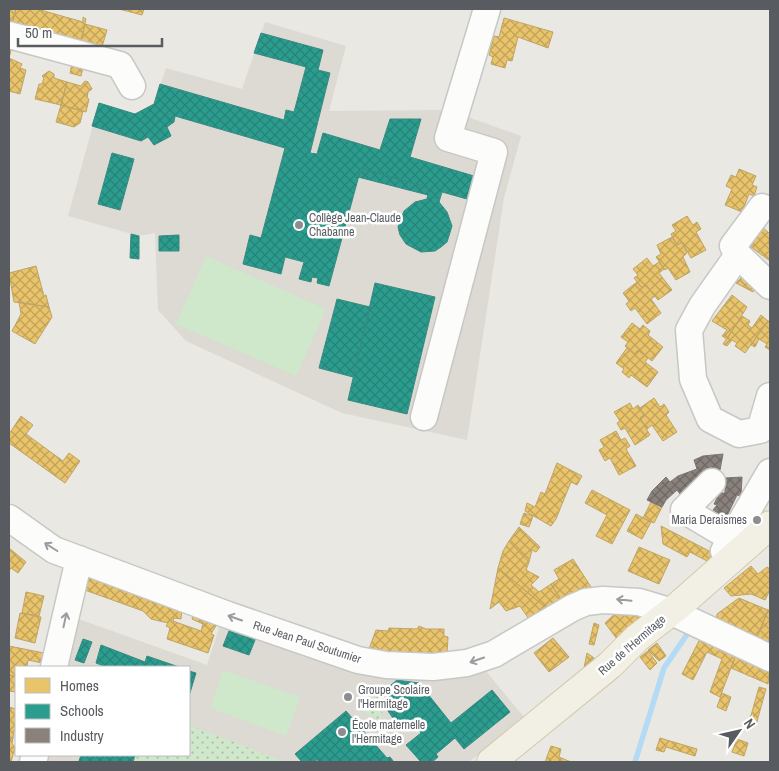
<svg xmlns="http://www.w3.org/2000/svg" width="779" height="771" viewBox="0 0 779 771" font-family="'Archivo Narrow',sans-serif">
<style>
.education{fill:#dcdad2}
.park{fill:url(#park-dots)}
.pitch{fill:#cfe7cb}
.homes{fill:url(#homes-cross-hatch);stroke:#bea567}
.schools{fill:url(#schools-cross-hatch);stroke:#388a81}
.industry{fill:url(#industry-cross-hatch);stroke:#7b7674}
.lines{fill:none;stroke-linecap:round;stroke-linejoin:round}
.stream{stroke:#b3dbf6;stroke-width:5.5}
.minor-casing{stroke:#c7c7c6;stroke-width:29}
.major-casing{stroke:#d3c9ae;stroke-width:30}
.minor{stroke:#fcfcfb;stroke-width:26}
.major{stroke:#f2f0e5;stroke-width:28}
.oneway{stroke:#9a9c9f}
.poi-dot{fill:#8b8d8e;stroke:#fff;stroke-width:2}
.labels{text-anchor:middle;stroke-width:5;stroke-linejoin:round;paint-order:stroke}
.poi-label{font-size:12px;fill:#585c61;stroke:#fff;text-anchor:start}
.street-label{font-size:12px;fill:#585c61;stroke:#fff}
</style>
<defs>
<pattern id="park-dots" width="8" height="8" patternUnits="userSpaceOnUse" patternTransform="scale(1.25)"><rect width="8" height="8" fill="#cfe7cb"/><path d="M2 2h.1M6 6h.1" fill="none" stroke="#abbea8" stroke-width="1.8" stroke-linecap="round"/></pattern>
<pattern id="homes-cross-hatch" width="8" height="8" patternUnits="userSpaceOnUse" patternTransform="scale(1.25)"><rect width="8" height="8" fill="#e9c46a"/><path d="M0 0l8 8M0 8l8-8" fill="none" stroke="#c0a25b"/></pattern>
<pattern id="schools-cross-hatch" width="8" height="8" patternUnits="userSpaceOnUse" patternTransform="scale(1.25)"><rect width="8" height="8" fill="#2a9d8f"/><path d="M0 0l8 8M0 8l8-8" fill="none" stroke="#278378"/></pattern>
<pattern id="industry-cross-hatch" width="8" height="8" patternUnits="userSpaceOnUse" patternTransform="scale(1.25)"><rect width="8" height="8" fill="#8a817c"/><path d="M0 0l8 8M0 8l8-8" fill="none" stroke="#6e6864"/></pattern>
</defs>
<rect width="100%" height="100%" fill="#eae8e2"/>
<path class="education" d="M265 22 346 46 329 111 448 110 521 136 504 198 467 440 342 413 186 341 158 310 155 233 139 236 68 216 99 103 135 114 154 104 166 68 242 89Z
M76 618 207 665 221 622 485 670 524 717 469 762H45V755H189V667H65Z"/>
<path class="park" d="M370 685 384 700 381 720 363 712 358 694Z
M189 725 280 760 282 762H133L135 755H189Z"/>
<path class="pitch" d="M206 256 326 309 296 376 176 324Z
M223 670 300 697 286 736 210 708Z"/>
<path class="homes" d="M9 9H16L12 24H9Z
M16 9H37L83 22V17L86 19 80 44 12 24Z
M119 9H144L142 15Z
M504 18 553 32 548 48 518 37 512 61 507 60 505 68 491 64 493 57 489 55 494 36 499 37Z
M85 24 107 30 101 50 80 44Z
M9 46 12 47 9 58 22 64 20 68 26 70 20 94 9 91Z
M72 64 83 67 81 76 70 73Z
M49 71 54 74V78L67 82 61 105 35 99 39 84H42L44 78 42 76Z
M85 81 88 82 92 89 88 92 87 98 89 99 86 112 61 105 67 82 81 86Z
M61 105 83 111 80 123 74 127 56 122Z
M739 169 756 176 752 185 757 187 754 196 749 194 742 212 725 205 732 189 726 186 731 175 736 177Z
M687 216 693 225 697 222 701 229 696 232 706 250 691 258 682 242 677 245 671 234 676 231 672 225Z
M762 227 769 233 770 231V239L768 243 770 245V261L751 247Z
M672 237 677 245 682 242 687 253 683 257 690 272 676 280 668 268 665 270 656 257 661 254 657 245Z
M647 258 653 266 659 262 664 269 659 273 672 290 658 300 646 285 642 288 634 278 638 275 633 269Z
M36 266 44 296 46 295 49 307 14 302 9 273Z
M741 278 756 285 753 292 736 283Z
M637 282 642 288 646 285 655 296 651 299 661 313 647 324 635 308 631 311 626 304 629 301 623 293Z
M732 295 747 307 727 339 722 336 727 330 712 321Z
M19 302 49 307 52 317 35 344 12 331 21 314Z
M761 315 768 321 745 353 735 346 737 343 732 340 727 346 723 344 742 316 750 321 748 325 752 328Z
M768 321H770V350L765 347 767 344 759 339 755 347 751 345Z
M632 323 640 329 643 325 650 331 648 335 663 347 652 361 638 350 635 354 625 346 628 342 621 337Z
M627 348 635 354 638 350 648 358 645 362 658 372 647 387 631 375 629 378 622 372 624 369 616 363Z
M654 398 660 407 664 404 669 412 666 415 677 432 663 441 652 425 647 429 640 418 644 415 640 408Z
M630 403 633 409 638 405 644 415 640 418 650 435 635 445 625 428 621 430 617 423 620 421 614 412Z
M21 416 33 425 26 434 63 461 69 453 80 461 65 483 9 443V434Z
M616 431 621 440 625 438 630 446 626 449 636 466 619 475 610 458 605 461 599 450 604 447 600 440Z
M557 463 582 476 577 485 571 482 556 519 551 526 525 511 527 503 535 507 541 492 545 494Z
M592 490 630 510 612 544 596 536 607 515 585 503Z
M651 502 662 507 654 523 643 518Z
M524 513 533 516 529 527 520 524Z
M636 514 651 522 642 539 627 531Z
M661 526 713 553 707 561 690 552 687 557 663 544Z
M519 527 540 547 536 552 532 550 529 562 509 541Z
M509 541 529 562 526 570 539 577 531 585 539 592 551 584 563 603 550 611 498 568 503 551Z
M639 547 670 560 659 584 628 571Z
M9 548 26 562 18 573 11 568 9 571Z
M573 559 591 587 563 603 551 584 559 579 554 570Z
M751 566 758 574 767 567 770 569V590L765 600 751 594 731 596 724 588Z
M498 568 550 611 531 622 520 606 506 611 499 602 490 609Z
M94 576 182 608 181 619 174 618 173 621 201 631 203 624 192 619 194 612 219 621 211 634 214 635 208 653 167 639 170 628 166 626 168 623 151 619 143 611 82 589 83 581Z
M26 592 44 596 39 616 22 613Z
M739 598 768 610 755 642 716 624 717 614Z
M619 610 646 615 617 639 605 623Z
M768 610H770V648L755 642Z
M20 613 41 617 35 643 15 638Z
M594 623 599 625 594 645 589 644Z
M419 626 426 629H444V636L448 637 447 655 394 653 369 649 376 630 388 631 389 628 417 629Z
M701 637 737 652 720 697 710 692 722 659 707 652 693 680 682 674Z
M553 638 569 657 549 672 534 653Z
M657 643 666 656 659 661 648 650Z
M9 646 49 654 47 664 28 660 27 667H16V677L9 675Z
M648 651 657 663 650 670 640 657Z
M737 652 770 666 768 684 731 668Z
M587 653 594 658 584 668Z
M9 675 16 677V692L9 691Z
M759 687 766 689 756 725 751 723 753 720 750 719Z
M722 693 731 697 726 711 717 707Z
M9 707 16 709V730H14L13 738 9 737Z
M9 737 13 738 12 743 15 748 11 762H9Z
M660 738 697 749 695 756 666 747 664 752 656 750Z
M737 739 748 743 744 756 732 752Z
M551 746 561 749 559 757 571 762H545Z"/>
<path class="schools" d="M261 33 323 50 318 70 330 73 310 153 317 154 323 133 380 150 390 119H421L410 157 474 176 467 199 442 192 439 202 447 212 452 226 447 242 441 247 435 251 421 252 406 244 400 235 398 227 404 211 415 202 427 199 429 188 361 168 329 286 317 283 318 278 312 277 311 282 299 279 304 262 285 257 281 274 243 264 250 235 261 238 285 148 175 116 174 122 167 127 171 136 154 145 148 137 141 141 92 126 99 103 135 114 154 104 160 84 284 120 286 110 294 112 306 67 254 53Z
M112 153 134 159 120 210 98 204Z
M361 168 429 188 428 195 358 177Z
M131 234 139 236V259L130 258Z
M179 235V251H159V236Z
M375 283 435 297 407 414 348 400Z
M337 299 370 307 353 377 319 368Z
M231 626 257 635 249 655 223 646Z
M83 639 92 642 84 663 75 660Z
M101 645 145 662 147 656 179 667H106L96 663Z
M189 671 196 673 189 696Z
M397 680 419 683 451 723 492 690 510 712 464 749 455 738 436 754 438 757 432 762H421L406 745 421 733 411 720 407 723 395 721 388 711 391 699 385 690Z
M346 711 387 758 390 757 394 762H320L318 760 302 762 295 754Z
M81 755H135L133 762H84L79 761Z"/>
<path class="industry" d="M723 454 720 470H713L680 494 677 490 666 500 662 507 647 500 652 491 666 477 670 482 678 476 697 469 694 460 703 456Z
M742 477 741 496 737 495 726 518 713 510 717 505 714 504 717 498 721 493H725V478Z"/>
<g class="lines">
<path class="stream" d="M635 762 664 668 688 633"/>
<g class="minor-casing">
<path id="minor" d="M9 35 120 65 132 86
M738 255 733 246 762 207
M770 396 760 430 739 434 710 419 693 379 689 330 702 306 738 255 770 286
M424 417 494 152 448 138 487 9
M712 482 684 510 731 538
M9 518 54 550 228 615 358 660 386 665 433 667 467 663 494 654 572 608 586 602 603 600 639 602 672 612 770 658
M730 559 724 551 770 472
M54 667 79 559
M33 762 35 755"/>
</g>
<g class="major-casing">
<path id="major" d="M491 762 610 665 637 638 677 607 770 525"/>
</g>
<use href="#minor" class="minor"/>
<use href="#major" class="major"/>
</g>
<defs><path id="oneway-shaft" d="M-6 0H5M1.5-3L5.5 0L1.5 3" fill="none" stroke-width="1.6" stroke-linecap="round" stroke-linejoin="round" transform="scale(1.25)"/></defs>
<g class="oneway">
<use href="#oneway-shaft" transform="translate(51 547) rotate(-148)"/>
<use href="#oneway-shaft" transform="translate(624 600) rotate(-174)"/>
<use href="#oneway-shaft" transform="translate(235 618) rotate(-161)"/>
<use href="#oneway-shaft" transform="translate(65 620) rotate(-78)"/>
<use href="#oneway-shaft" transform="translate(477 660) rotate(161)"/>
</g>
<g class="poi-dot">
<circle cx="299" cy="225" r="5"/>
<circle cx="757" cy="520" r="5"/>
<circle cx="348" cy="697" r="5"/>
<circle cx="342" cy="732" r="5"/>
</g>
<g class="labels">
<g class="poi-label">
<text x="309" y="222">Collège Jean-Claude<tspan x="309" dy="14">Chabanne</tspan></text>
<text x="747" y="524" text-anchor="end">Maria Deraismes</text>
<text x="358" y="694">Groupe Scolaire<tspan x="358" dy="14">l'Hermitage</tspan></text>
<text x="352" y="729">École maternelle<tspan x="352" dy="14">l'Hermitage</tspan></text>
</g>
<g class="street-label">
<text transform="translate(307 642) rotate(18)" y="4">Rue Jean Paul Soutumier</text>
<text transform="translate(632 645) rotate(-41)" y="4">Rue de l'Hermitage</text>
</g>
</g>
<rect width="779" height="771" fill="none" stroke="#585c61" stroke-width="20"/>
<rect x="15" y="666" width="175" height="90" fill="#ffffff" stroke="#bcbec0"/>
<rect x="25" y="678" width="25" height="15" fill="#e9c46a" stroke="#bcbec0"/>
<text x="60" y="691" font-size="15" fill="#585c61">Homes</text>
<rect x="25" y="704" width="25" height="15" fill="#2a9d8f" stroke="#bcbec0"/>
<text x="60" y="716" font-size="15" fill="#585c61">Schools</text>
<rect x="25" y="728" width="25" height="15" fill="#8a817c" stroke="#bcbec0"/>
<text x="60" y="741" font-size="15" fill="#585c61">Industry</text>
<g transform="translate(739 731) rotate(56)" stroke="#ffffff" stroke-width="4" paint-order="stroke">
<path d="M0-4L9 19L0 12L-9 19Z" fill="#585c61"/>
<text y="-8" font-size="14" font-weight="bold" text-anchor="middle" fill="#585c61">N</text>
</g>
<path d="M18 38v8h144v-8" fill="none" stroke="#585c61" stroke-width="2.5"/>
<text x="25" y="38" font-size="15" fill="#585c61" stroke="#ffffff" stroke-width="4" paint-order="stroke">50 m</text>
</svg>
